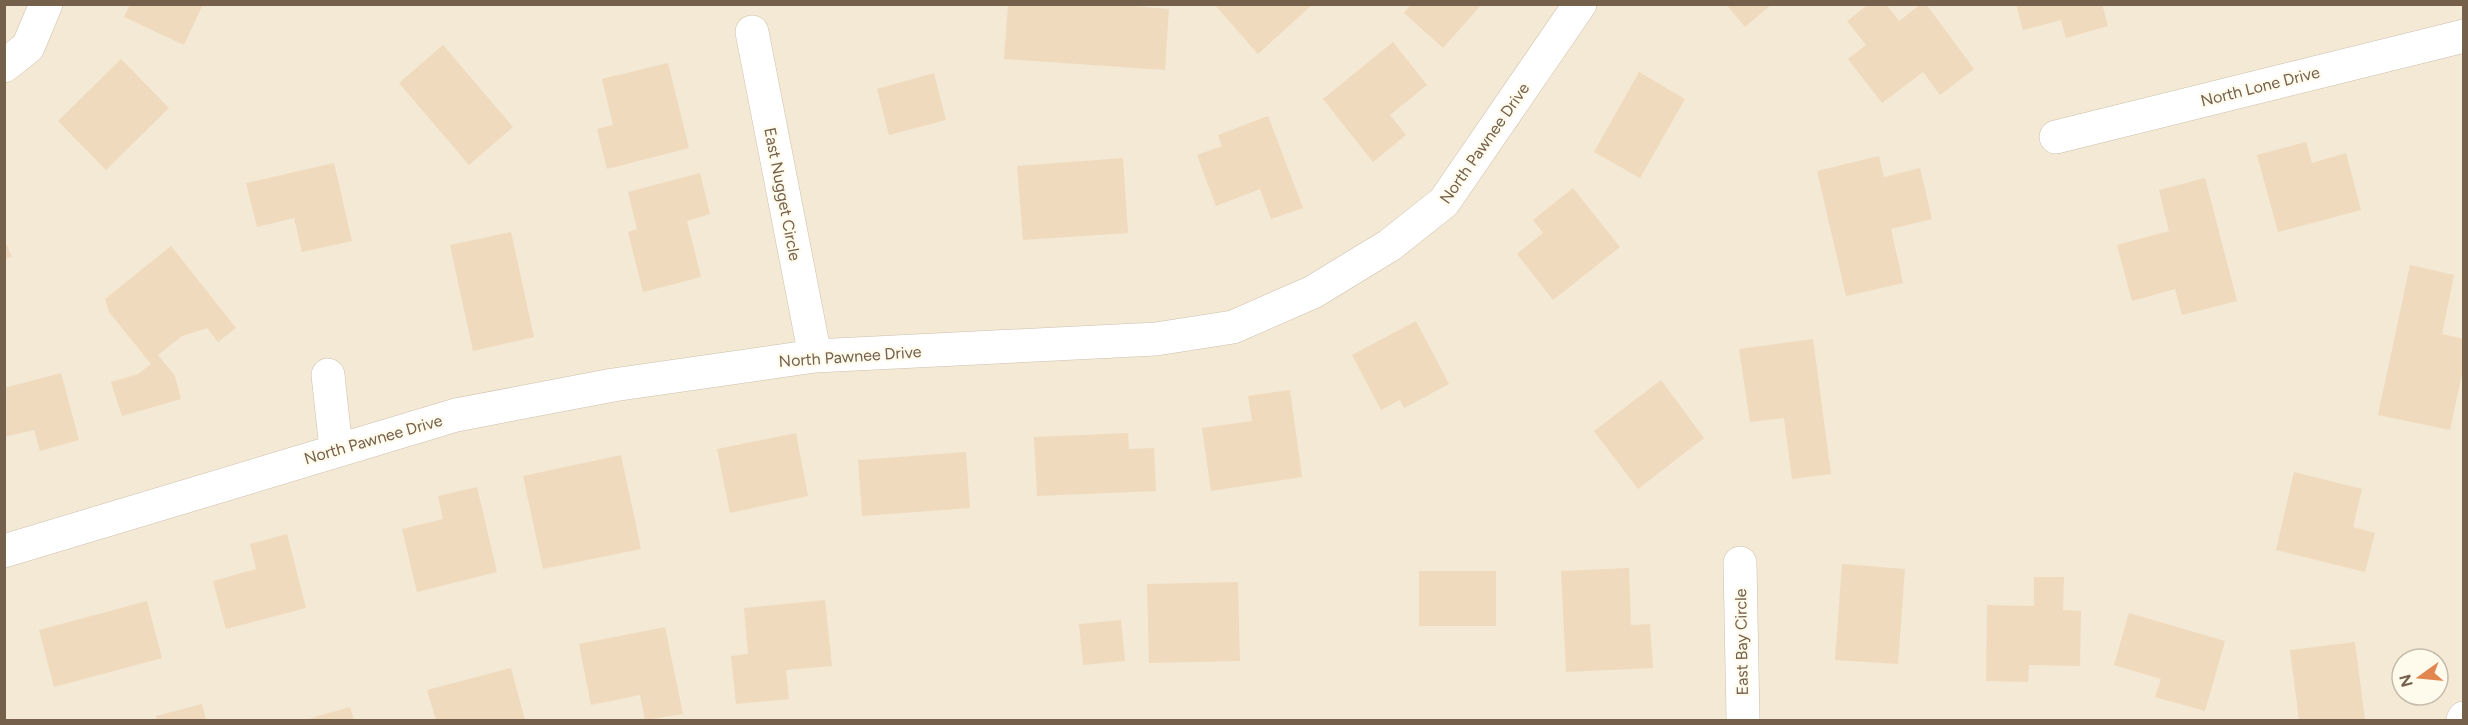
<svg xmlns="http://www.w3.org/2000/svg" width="2468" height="725" viewBox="0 0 2468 725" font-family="Figtree,sans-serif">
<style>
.residential{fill:#f3e9d4;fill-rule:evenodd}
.building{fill:#f0dabe}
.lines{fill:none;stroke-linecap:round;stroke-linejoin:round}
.minor-casing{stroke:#cdbfac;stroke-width:34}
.minor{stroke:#fff;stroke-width:33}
.labels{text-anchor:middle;stroke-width:4.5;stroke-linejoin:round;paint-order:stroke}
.street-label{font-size:16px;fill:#74604b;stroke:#fefaec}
</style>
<rect width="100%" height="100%" fill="#fbf6e5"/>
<path class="residential" d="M4 5H2463V720H5ZM2402 659H2438V695H2402Z"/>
<path class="building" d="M130 4H203L184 45 124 17Z
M1008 4H1107L1169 9 1165 70 1004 59Z
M1214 4H1313L1258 54Z
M1411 4H1482L1443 48 1404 13Z
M1726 4H1772L1745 27Z
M1869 4H1886L1899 21 1921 4H1926L1974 69 1940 95 1923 72 1882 103 1848 59 1866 45 1847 21Z
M2016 4H2102L2108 26 2066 38 2061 20 2023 30Z
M1393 42 1427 85 1390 115 1406 135 1373 162 1323 99Z
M443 45 513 127 469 165 399 83Z
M121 59 169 108 106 170 58 121Z
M668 63 689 148 607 169 597 129 613 125 602 79Z
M1639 72 1685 99 1640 178 1594 152Z
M934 73 946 120 889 135 877 89Z
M1268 116 1303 208 1271 219 1260 189 1216 206 1197 155 1222 146 1218 135Z
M2306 142 2312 163 2346 153 2361 210 2278 232 2257 155Z
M1879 156 1884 177 1920 168 1932 219 1891 229 1903 283 1846 296 1817 171Z
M1123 158 1128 233 1023 240 1017 166Z
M334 163 352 241 302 252 294 218 257 227 246 183Z
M700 173 710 214 687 221 701 277 643 292 628 232 637 229 628 192Z
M2205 178 2237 301 2182 315 2175 289 2132 301 2117 245 2169 231 2159 190Z
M1573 188 1620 247 1553 300 1517 254 1543 233 1533 220Z
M511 232 534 337 473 351 450 245Z
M4 239 12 257 4 259Z
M171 246 236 328 218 342 207 328 182 336 158 355 175 376 181 399 122 416 111 382 138 374 151 364 109 312 105 299Z
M2410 265 2454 275 2442 334 2464 339V364L2450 430 2378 415Z
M1416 321 1449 384 1404 408 1400 400 1381 410 1352 355Z
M1813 339 1831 474 1792 479 1784 418 1750 422 1739 349Z
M61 373 79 440 40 451 34 430 4 437V388Z
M1661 380 1704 438 1638 489 1594 431Z
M1290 390 1302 477 1211 491 1202 428 1252 421 1248 396Z
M796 433 808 496 730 513 717 449Z
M1128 433 1129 449 1154 448 1156 491 1037 496 1034 437Z
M966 452 970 508 862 516 858 460Z
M621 455 641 549 543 569 523 476Z
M2294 472 2362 489 2353 527 2375 533 2365 572 2276 550Z
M477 487 497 572 417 592 402 529 443 519 438 496Z
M287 534 306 608 226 629 213 581 256 569 250 544Z
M1842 564 1905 569 1898 664 1835 660Z
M1629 568 1631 625 1650 624 1653 668 1566 672 1561 571Z
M1419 571H1496V626H1419Z
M2034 577H2064L2063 610 2081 611 2080 666 2029 665 2028 682 1986 681 1987 605 2034 606Z
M1238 582 1240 661 1149 663 1147 584Z
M825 600 832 666 786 670 789 699 736 704 731 656 748 654 744 608Z
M147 601 162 658 54 687 39 630Z
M2129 613 2225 641 2205 711 2155 697 2161 679 2114 665Z
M1121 620 1125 661 1083 665 1079 624Z
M665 627 683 714 645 720 640 695 591 705 579 644Z
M2355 642 2365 720H2299L2290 650Z
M511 668 525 720H436L427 690Z
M202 704 206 720H157L156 716Z
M350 707 354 720H305Z"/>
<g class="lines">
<g class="minor-casing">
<path id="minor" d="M752 32 815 356
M4 66 28 47 46 4
M2056 137 2464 36
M328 375 336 449
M4 551 456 415 613 385 815 356 1156 339 1233 327 1313 292 1390 245 1444 202 1580 4
M1740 563 1743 720
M2463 720 2464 718"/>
</g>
<use href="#minor" class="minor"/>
</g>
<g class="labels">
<g class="street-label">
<text transform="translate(2260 86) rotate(-14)" y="6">North Lone Drive</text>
<text transform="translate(1484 143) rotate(-55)" y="6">North Pawnee Drive</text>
<text transform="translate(783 194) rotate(79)" y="6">East Nugget Circle</text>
<text transform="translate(850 356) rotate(-4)" y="6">North Pawnee Drive</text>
<text transform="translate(373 439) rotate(-16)" y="6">North Pawnee Drive</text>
<text transform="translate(1741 642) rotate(-91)" y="6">East Bay Circle</text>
</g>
</g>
<rect width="2468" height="725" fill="none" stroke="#74604b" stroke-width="12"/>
<g transform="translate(2420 677) rotate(255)"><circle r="28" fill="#fefaec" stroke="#c7bcac" stroke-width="1.5"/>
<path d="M0-4.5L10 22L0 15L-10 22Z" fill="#e1864f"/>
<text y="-9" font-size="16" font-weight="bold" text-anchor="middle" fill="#74604b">N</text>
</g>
</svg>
